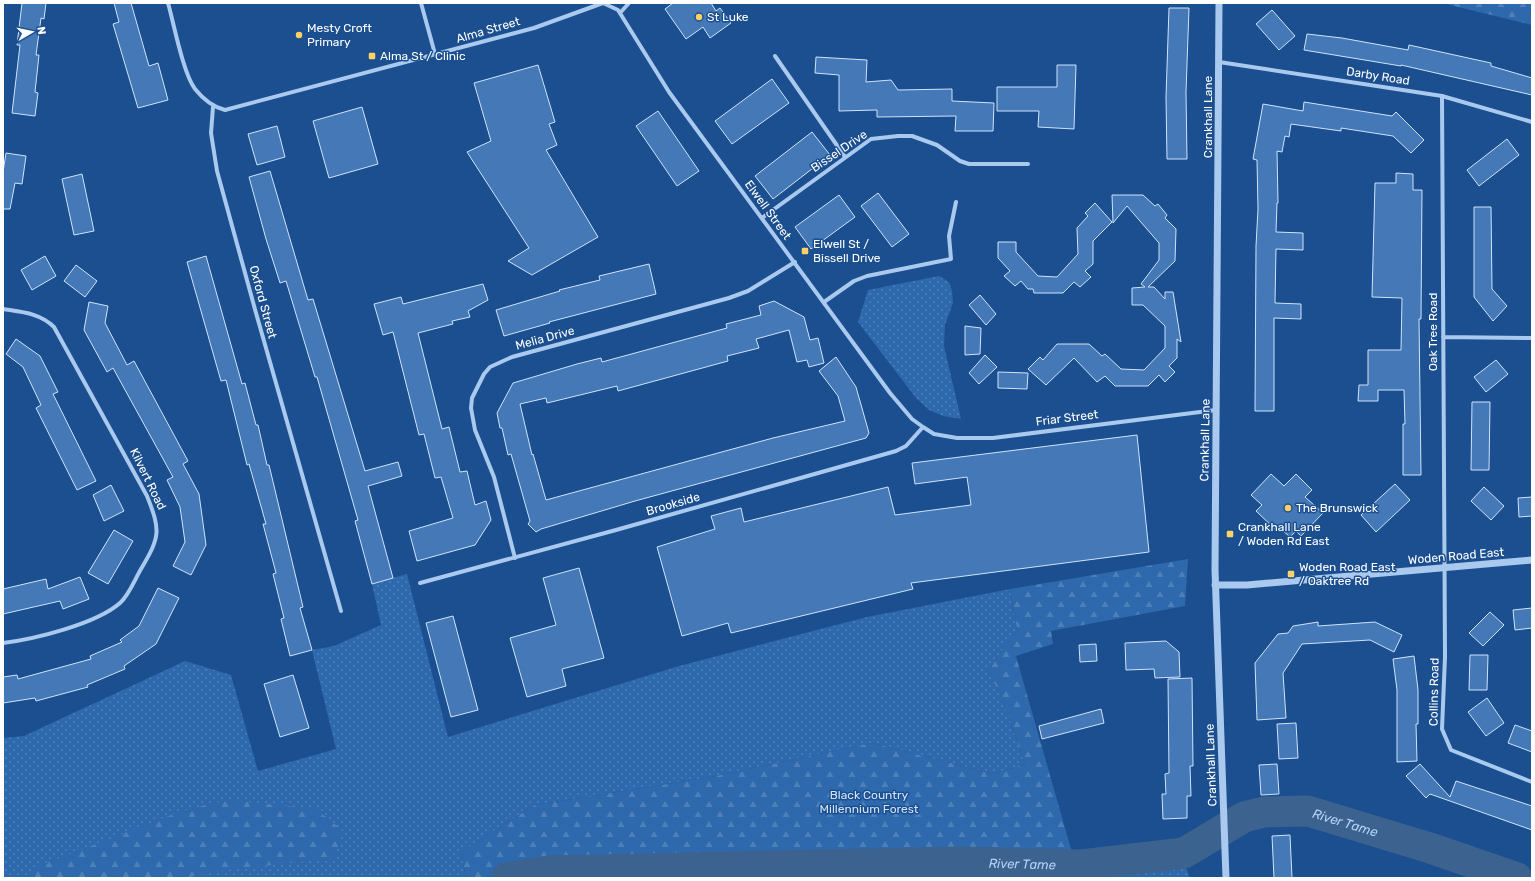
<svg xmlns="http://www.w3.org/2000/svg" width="1535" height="881" viewBox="0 0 1535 881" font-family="Rubik,sans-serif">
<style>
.grass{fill:url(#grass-dots)}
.forest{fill:url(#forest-firs)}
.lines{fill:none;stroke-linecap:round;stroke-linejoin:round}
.river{stroke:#3c6290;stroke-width:31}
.building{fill:#4478b7;stroke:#cfe3fa}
.minor{stroke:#a9c9ee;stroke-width:4}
.tertiary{stroke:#a9c9ee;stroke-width:7}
.poi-dot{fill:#ffd166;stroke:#1b4f8f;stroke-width:1.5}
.labels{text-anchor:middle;stroke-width:3;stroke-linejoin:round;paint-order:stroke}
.poi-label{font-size:12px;fill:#fff;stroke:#1b4f8f;text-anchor:start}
.street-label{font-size:12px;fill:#fff;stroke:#1b4f8f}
.park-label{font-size:12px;fill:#cfe3fa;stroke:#1b4f8f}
.water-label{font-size:13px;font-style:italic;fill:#b5d3f5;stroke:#1b4f8f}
</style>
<defs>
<pattern id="grass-dots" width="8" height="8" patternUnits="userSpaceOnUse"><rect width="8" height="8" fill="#2e69ad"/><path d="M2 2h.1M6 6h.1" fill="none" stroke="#4d80b9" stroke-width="1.8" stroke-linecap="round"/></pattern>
<pattern id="forest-firs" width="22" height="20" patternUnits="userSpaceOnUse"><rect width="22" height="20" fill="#2e69ad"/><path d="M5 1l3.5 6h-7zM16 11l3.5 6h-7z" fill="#4d80b9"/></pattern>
</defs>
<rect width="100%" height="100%" fill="#1b4f8f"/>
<path class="grass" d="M939 276 949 282 952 291 953 303 945 325 944 346 961 419 943 416 929 410 916 398 858 322 868 290Z
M407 574 448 737 679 666 867 617 1010 589 1017 629 988 671 1003 700 1025 764 994 774 872 743 711 777 535 805 461 852 466 878H3V738L24 736 185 661 231 675 258 771 336 749 312 650 334 646 381 625 372 584Z
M1185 865 1190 878H816L1034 876 1099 874Z"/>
<path class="forest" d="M1442 3H1532V25Z
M1188 559 1185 606 1051 631 1053 644 1016 656 1073 856 589 861 481 878H466L461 852 535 805 711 777 872 743 994 774 1025 764 1003 700 988 671 1017 629 1010 589Z
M225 800 316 809 342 830 335 858 217 871 186 878H22L34 868 179 812Z"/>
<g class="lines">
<path class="river" id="s1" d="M507 878 548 871 961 862 1081 865 1184 853 1244 817 1264 812 1308 811 1430 848 1517 878"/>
</g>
<path class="building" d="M22 3H46L44 19 41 18 36 55H39L35 92 38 93 35 116 12 113 20 45H17Z
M114 3H131L149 66 158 63 168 100 138 108 113 24 119 22Z
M673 3H711L716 11 720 8 731 23 710 38 703 27 686 39 665 9Z
M1169 8H1189L1186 92 1187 159H1167L1166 97Z
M1272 10 1295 36 1279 50 1256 24Z
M1307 34 1342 38 1408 50 1409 45 1491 63V66L1532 78V95L1401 65V66L1304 50Z
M816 57 867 60 866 82 891 80 898 90 952 89V101L994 103 993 131H955L956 116 877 117V110L839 111V75L815 73Z
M538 65 555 122 549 124 557 145 546 150 598 237 532 275 508 261 529 248 467 152 491 141 474 83Z
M1057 65H1076L1074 129 1038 127 1039 111H997V87H1057Z
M772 79 789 103 732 144 715 121Z
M1304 102 1392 116 1396 112 1424 140 1411 153 1393 136 1341 128V131L1291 124 1289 137 1285 136 1282 152 1277 151 1278 203H1277L1276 232 1303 233V250L1276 249 1275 303 1301 304V319L1274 318V411H1255L1256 246 1258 209 1257 160 1253 159 1263 104 1303 111Z
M362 107 378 164 329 178 313 121Z
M658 111 699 171 677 186 636 126Z
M277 126 285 157 257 165 248 134Z
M812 132 830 155 773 199 755 176Z
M1507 139 1519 155 1479 186 1467 170Z
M6 153 26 156 22 184 15 183 10 209H3V172Z
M270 171 308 300 313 299 365 471 398 462 402 476 368 486 393 578 372 584 355 521 358 520 317 377H315L286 281 280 283 266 239 249 177Z
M1396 173 1413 174V190H1422L1421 319H1419L1421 475H1403V424H1405L1404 390H1378V401H1358L1359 385H1368V350H1401L1402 298 1372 297 1375 183H1396Z
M82 174 94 231 74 235 62 179Z
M878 193 909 234 892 247 861 206Z
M839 195 855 217 811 249 795 227Z
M1112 195H1143L1155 206 1158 204 1167 215 1165 218 1176 229 1175 261 1148 287H1154L1165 299V292H1173L1181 342 1177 339V358L1169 366 1175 372 1165 382 1159 375 1148 386H1115L1105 376 1097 382 1074 358 1046 385 1028 369 1040 357 1043 360 1057 344H1089L1102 356 1105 354 1121 369 1144 370 1165 348V326L1143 305H1132V288L1145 287 1141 284 1159 260V243L1127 206 1113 223Z
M1095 203 1112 222 1093 241V264L1085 271 1091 277 1080 287 1074 282 1063 293H1034L1033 289H1028L1021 281 1015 286 1004 276 1010 271 998 258V242H1016V252L1038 276 1057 277 1078 254 1077 228 1088 216 1085 213Z
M1474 207H1491L1492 289 1507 306 1493 321 1474 297Z
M45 256 56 276 32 290 21 270Z
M206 256 242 384 245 383 256 425H258L267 465H269L303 607 300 608 312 650 290 656 281 619 284 618 273 574 276 573 263 524H266L249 464 247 465 226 380 221 381 187 262Z
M649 264 656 294 549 322 550 323 504 336 496 310 560 291 559 290 600 280 599 276Z
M76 265 97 281 85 297 64 281Z
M483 284 488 300 468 311 470 317 452 321 453 324 418 333 442 429 449 427 460 472 467 471 475 505 486 501 491 520 475 545 417 561 409 531 453 518 441 477 435 478 424 434 419 435 393 332 383 335 374 304 401 297 403 304Z
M980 295 996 314 986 325 969 305Z
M774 301 804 317 810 340 818 338 824 363 809 367 807 360 797 362 789 330 756 339 759 348 727 356 728 361 618 391 617 386 547 403 546 398 520 404 532 455 533 454 546 500 773 438 845 421 838 396 819 371 836 357 856 387 869 433 866 438 635 501 541 529 536 532 528 524 530 521 511 454 508 455 502 428H500L497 413 513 383 577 364 601 358 602 362 727 328 726 324 761 315 759 306Z
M89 302 108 306 105 323 127 365 134 361 188 461 183 464 199 494 206 545 191 575 173 566 185 542 180 507 167 480 173 477 113 368 107 372 84 330Z
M965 326 981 328 980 354 965 355Z
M16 339 40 356 58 392 53 394 96 481 77 490 36 408 41 405 23 367 6 354Z
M985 355 997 367 979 384 969 373Z
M1496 360 1508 374 1486 392 1474 377Z
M998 372 1028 373 1027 389 998 388Z
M1472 402H1490L1489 470H1471Z
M1137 435 1149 552 911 583 913 589 731 633 728 623 682 636 657 547 715 529 711 516 741 508 744 522 888 487 895 515 971 505 967 477 915 484 912 463Z
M1271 474 1284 486 1296 474 1312 490 1305 497 1323 513 1301 536 1296 531 1290 537 1281 529 1278 532 1256 511 1262 505 1251 495Z
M1395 484 1410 500 1376 532 1361 515Z
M111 485 124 511 104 521 93 495Z
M1484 487 1504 506 1491 520 1471 501Z
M1532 497V516L1519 517 1518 498Z
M114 530 133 541 108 584 88 573Z
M579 568 604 658 562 669 566 686 527 697 510 638 556 625 543 578Z
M80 577 89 599 63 609 60 601 3 614V589L46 579 48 589Z
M158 588 179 598 156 644 124 666 125 669 87 685 88 687 36 701 35 698 3 703V677L17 675 18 679 91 659 90 656 122 642 120 640 139 626Z
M1532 608V628L1515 630 1513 610Z
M1490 612 1504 625 1483 646 1469 633Z
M453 616 478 710 451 717 426 623Z
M1318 622V626L1375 622 1402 635 1394 652 1370 640 1302 644 1283 673 1286 718 1257 720 1255 663 1278 634 1288 633 1293 626Z
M1166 641 1179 652 1180 677 1155 678 1154 669 1126 670 1125 643Z
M1096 644 1097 661 1080 662 1079 645Z
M1470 655H1488L1487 690H1469Z
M1414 656 1418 690V724H1416L1417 761 1397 762V690L1393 659Z
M293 675 309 728 280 737 264 684Z
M1192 678 1193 766H1190L1191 796H1187V818L1163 819 1162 794H1166L1165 774 1169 773 1168 679Z
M1487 698 1504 723 1486 736 1468 712Z
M1101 709 1104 723 1042 739 1039 726Z
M1296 723 1298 758 1279 759 1277 724Z
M1515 725 1532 731V752L1508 743Z
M1277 764 1279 794 1261 795 1259 765Z
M1420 764 1450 797 1456 781 1532 806V830L1430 794 1426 798 1406 776Z
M1290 835 1292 878H1274L1272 836Z"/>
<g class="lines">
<path class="minor" d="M168 3C174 24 183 73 195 89 203 99 213 107 225 110L534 28 603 3
M421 3 435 54
M603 3 618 10 669 92 890 393 912 419 923 427 934 434 957 438H993L1216 410
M620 13 629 3
M775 56 845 157
M1219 62 1442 96 1532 122
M1442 96 1445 657 1442 729 1451 750 1532 782
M213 107 211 133 217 171 256 313 341 611
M762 218 871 139 898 136H912L937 145 960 161 969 164H1028
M824 302 854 281 867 276 951 259 949 236 956 202
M3 309C22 312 40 313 54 327L147 496C161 531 160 537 141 569 135 579 129 595 120 603 96 624 35 639 3 643
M1443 337 1532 338
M515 558 494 477 475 430 471 408 472 398 484 374 490 367 512 357 729 298 748 291 795 262
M420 583 616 530 896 451 906 446 923 427"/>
<path class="tertiary" d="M1219 3 1215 570 1226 878
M1215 585H1247L1532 560"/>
</g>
<g class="poi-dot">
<circle cx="699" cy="17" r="4"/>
<circle cx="299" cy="35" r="4"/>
<rect x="368" y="52" width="8" height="8" rx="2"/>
<rect x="801" y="247" width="8" height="8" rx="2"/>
<circle cx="1288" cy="508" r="4"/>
<rect x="1226" y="530" width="8" height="8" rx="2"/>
<rect x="1287" y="570" width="8" height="8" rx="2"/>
</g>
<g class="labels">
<g class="poi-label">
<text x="707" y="21">St Luke</text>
<text x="307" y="32">Mesty Croft<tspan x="307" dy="14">Primary</tspan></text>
<text x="380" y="60">Alma St / Clinic</text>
<text x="813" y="248">Elwell St /<tspan x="813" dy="14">Bissell Drive</tspan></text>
<text x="1296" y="512">The Brunswick</text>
<text x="1238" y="531">Crankhall Lane<tspan x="1238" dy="14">/ Woden Rd East</tspan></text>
<text x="1299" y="571">Woden Road East<tspan x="1299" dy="14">/ Oaktree Rd</tspan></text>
</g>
<g class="street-label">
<text transform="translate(488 30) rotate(-16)" y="4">Alma Street</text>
<text transform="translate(1378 76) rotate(9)" y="4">Darby Road</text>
<text transform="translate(1208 117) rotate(-90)" y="4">Crankhall Lane</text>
<text transform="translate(839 151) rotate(-34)" y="4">Bissel Drive</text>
<text transform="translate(768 210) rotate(54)" y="4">Elwell Street</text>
<text transform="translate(263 302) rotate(75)" y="4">Oxford Street</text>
<text transform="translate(1433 332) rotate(-90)" y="4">Oak Tree Road</text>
<text transform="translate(545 338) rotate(-15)" y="4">Melia Drive</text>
<text transform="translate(1067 418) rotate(-7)" y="4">Friar Street</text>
<text transform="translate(1205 440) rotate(-89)" y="4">Crankhall Lane</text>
<text transform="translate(148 479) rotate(64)" y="4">Kilvert Road</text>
<text transform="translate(673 504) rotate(-16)" y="4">Brookside</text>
<text transform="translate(1456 556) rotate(-5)" y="4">Woden Road East</text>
<text transform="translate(1434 692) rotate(-89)" y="4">Collins Road</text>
<text transform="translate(1211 765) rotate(-92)" y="4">Crankhall Lane</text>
</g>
<g class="park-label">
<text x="869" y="799">Black Country<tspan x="869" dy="14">Millennium Forest</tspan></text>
</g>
<g class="water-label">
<text dy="5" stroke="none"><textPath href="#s1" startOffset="852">River Tame</textPath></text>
<text dy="5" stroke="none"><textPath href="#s1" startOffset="516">River Tame</textPath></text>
</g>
</g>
<rect width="1535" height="881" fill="none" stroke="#ffffff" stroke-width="8"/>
<g transform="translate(32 32) rotate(81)" stroke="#1b4f8f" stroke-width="3" paint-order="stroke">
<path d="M0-3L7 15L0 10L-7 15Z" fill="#ffffff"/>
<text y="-6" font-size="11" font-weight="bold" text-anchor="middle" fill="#ffffff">N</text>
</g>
</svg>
